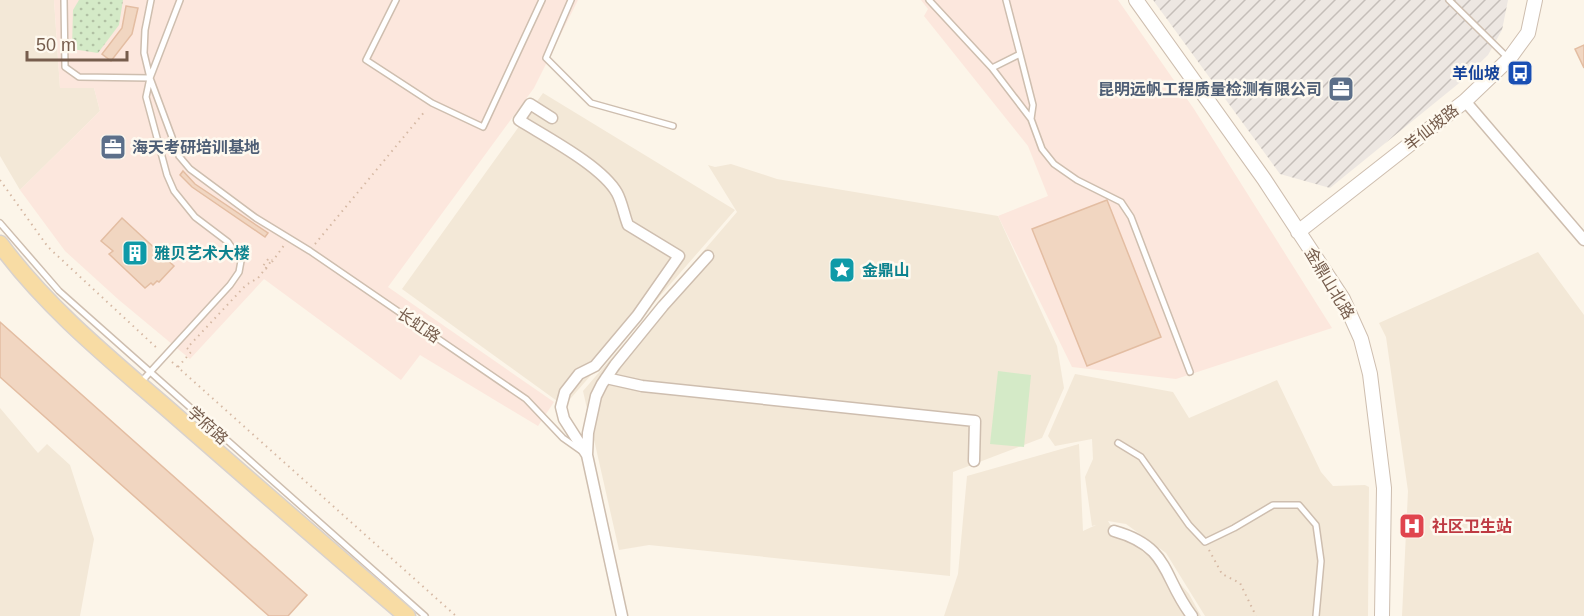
<svg xmlns="http://www.w3.org/2000/svg" width="1584" height="616" viewBox="0 0 1584 616" font-family="Helvetica,'Noto Sans SC',sans-serif">
<style>
.residential{fill:#f3e8d7}
.commercial{fill:#fce7dd}
.industrial{fill:url(#industrial-furrows)}
.garden{fill:url(#garden-dots)}
.pitch{fill:#d4eac7}
.building{fill:#f1d6c1;stroke:#e3bda2;stroke-width:1.5}
.lines{fill:none;stroke-linecap:round;stroke-linejoin:round}
.service-casing{stroke:#cebeaf;stroke-width:8}
.minor-casing{stroke:#cebeaf;stroke-width:13}
.tertiary-casing{stroke:#cebeaf;stroke-width:16}
.primary-casing{stroke:#d9d2cd;stroke-width:19}
.path{stroke:#d6b9a4;stroke-width:2;stroke-dasharray:1.5 4.5;stroke-linecap:butt}
.service{stroke:#fff;stroke-width:5}
.minor{stroke:#fff;stroke-width:10}
.tertiary{stroke:#fff;stroke-width:14}
.primary{stroke:#f8dca4;stroke-width:16}
.path-bridge{stroke:#d6b9a4;stroke-width:2;stroke-dasharray:1.5 4.5;stroke-linecap:butt}
.labels{text-anchor:middle;stroke-width:5;stroke-linejoin:round;paint-order:stroke}
.transit-label{font-size:16px;font-weight:bold;fill:#164399;stroke:#fef9ef;text-anchor:end}
.service-label{font-size:16px;font-weight:bold;fill:#4e5e75;stroke:#fef9ef;text-anchor:end}
.street-label{font-size:16px;fill:#765d4d;stroke:#fef9ef}
.culture-label{font-size:16px;font-weight:bold;fill:#0d838f;stroke:#fef9ef;text-anchor:start}
.health-label{font-size:16px;font-weight:bold;fill:#be3a42;stroke:#fef9ef;text-anchor:start}
</style>
<defs>
<pattern id="industrial-furrows" width="10" height="10" patternUnits="userSpaceOnUse" patternTransform="scale(1.5)"><rect width="10" height="10" fill="#ede7e2"/><path d="M-1 1l2-2M0 10L10 0M9 11l2-2" fill="none" stroke="#c5beb9"/></pattern>
<pattern id="garden-dots" width="8" height="8" patternUnits="userSpaceOnUse" patternTransform="scale(1.5)"><rect width="8" height="8" fill="#d4eac7"/><path d="M2 2h.1M6 6h.1" fill="none" stroke="#b1c1a4" stroke-width="1.8" stroke-linecap="round"/></pattern>
</defs>
<rect width="100%" height="100%" fill="#fcf5e9"/>
<path class="residential" d="M0 0H54L60 88H94L100 111 20 190 0 156Z
M543 93 735 210 564 406 402 289Z
M731 164 777 179 998 216 1057 346 1064 388 1042 438 953 472 950 576 649 545 619 550 583 391 737 212 708 165 715 167Z
M1538 252 1584 315V616H1402L1408 491 1386 337 1379 323Z
M1075 374 1173 392 1189 418 1277 380 1321 472 1333 486 1365 485 1369 487 1368 616H1205L1166 553 1126 524 1108 521 1114 531H1134L1189 594 1201 616H944L958 574 967 476 1079 444 1083 531 1096 525 1092 526 1085 477 1093 459 1092 439 1055 446 1048 436Z
M0 408 38 453 47 444 70 465 94 539 80 616H0Z"/>
<path class="commercial" d="M54 0H578L534 88 388 287 554 402 538 426 420 355 401 380 264 279 190 359 119 300 65 251 20 190 100 111 94 88H60Z
M921 0H1118L1194 109 1332 328 1176 379 1072 367 998 216 1048 196 1028 146 924 16 928 9Z"/>
<path class="industrial" d="M1153 0H1508L1502 30 1488 55 1458 84 1330 188 1280 174Z"/>
<path class="garden" d="M79 0H123L119 25 98 53 72 49 73 10Z"/>
<path class="pitch" d="M998 371 1031 375 1024 447 990 444Z"/>
<path class="building" d="M126 6 138 8 132 34 111 61 102 54 122 28Z
M1584 45V68L1575 49Z
M183 171 195 184 268 233 265 237 192 187 180 175Z
M1107 200 1161 337 1087 366 1032 229Z
M122 218 174 266 159 282 157 281 153 285 151 283 145 288 109 254 113 251 101 241Z
M0 322 307 595 288 616H269L0 377Z"/>
<g class="lines">
<g class="service-casing">
<path id="service" d="M64 0 65 67 79 77 150 78
M151 0 145 30 144 53 150 78 179 156 190 169 256 218 310 251 526 399 563 438 580 450
M396 0 366 60 432 103 483 127 542 0
M571 0 546 58 591 103 673 126
M929 0 992 68 1020 54 1006 0
M1449 0 1508 58
M1020 54 1033 105 1031 119
M992 68 1031 119 1042 149 1054 164 1077 180 1121 202 1131 217 1190 372
M0 223 59 291 425 616
M141 382 230 285 239 272 241 261 228 242 195 217 174 191 167 175 146 97 150 78 180 0
M1118 443 1141 457 1189 525 1205 542 1234 528 1273 505H1299L1316 525 1321 561 1316 616"/>
</g>
<g class="minor-casing">
<path id="minor" d="M1465 101 1584 240
M552 118 530 104 519 120C546 137 602 166 617 193 622 202 624 215 628 225L679 256 637 316 595 366 579 374 565 392 561 407 564 419 587 455
M606 378 642 386 975 421 974 461
M1114 531C1171 547 1162 577 1192 616
M622 616 587 455 588 433 596 396 602 384 615 365 663 306 708 256"/>
</g>
<g class="tertiary-casing">
<path id="tertiary" d="M1136 0 1264 179 1343 299 1361 339 1370 374 1384 488 1382 616
M1298 232 1465 101 1509 59 1528 33 1535 0"/>
</g>
<g class="primary-casing">
<path id="primary" d="M0 244C46 307 110 359 169 410 248 479 327 548 407 616"/>
</g>
<path class="path" d="M0 180 48 247 159 350
M315 244 426 110
M272 262 285 244
M172 362 456 616
M178 367 191 352 187 348 246 285 258 278 272 260
M1209 550 1222 574 1240 583 1256 616"/>
<use href="#service" class="service"/>
<use href="#minor" class="minor"/>
<use href="#tertiary" class="tertiary"/>
<use href="#primary" class="primary"/>
<path class="path-bridge" d="M267 269 263 266 269 258 272 260"/>
</g>
<defs>
<g id="bus-square" transform="scale(1.35)"><rect x="-9" y="-9" width="18" height="18" rx="4" fill="#1a4fb4" stroke="#fef9ef"/><path d="M-5-6H5V4H4V6H2V4H-2V6H-4V4H-5ZM-3.5-4V0h7V-4ZM-3.5 1.2v1.5H-2V1.2ZM2 1.2v1.5H3.5V1.2Z" fill="#fff"/></g>
<g id="office-square" transform="scale(1.35)"><rect x="-9" y="-9" width="18" height="18" rx="4" fill="#5c6f8a" stroke="#fef9ef"/><path d="M-6-3h4V-5.5h4V-3h4V5H-6ZM-1-4.5V-3h2v-1.5ZM-6 0V1H6V0Z" fill="#fff"/></g>
<g id="building-square" transform="scale(1.35)"><rect x="-9" y="-9" width="18" height="18" rx="4" fill="#0f9aa8" stroke="#fef9ef"/><path d="M-4-6H4V6H1V3H-1V6H-4ZM-2.5-4.3h1.7v1.8h-1.7ZM.8-4.3h1.7v1.8H.8ZM-2.5-1h1.7V.8h-1.7ZM.8-1h1.7V.8H.8Z" fill="#fff"/></g>
<g id="sight-square" transform="scale(1.35)"><rect x="-9" y="-9" width="18" height="18" rx="4" fill="#0f9aa8" stroke="#fef9ef"/><path d="M0-6L1.8-2.2L6-1.7L2.9 1.2L3.7 5.4L0 3.3L-3.7 5.4L-2.9 1.2L-6-1.7L-1.8-2.2Z" fill="#fff"/></g>
<g id="hospital-square" transform="scale(1.35)"><rect x="-9" y="-9" width="18" height="18" rx="4" fill="#e0444e" stroke="#fef9ef"/><path d="M-5-5h3v3.5h4V-5h3V5h-3V1.5h-4V5h-3Z" fill="#fff"/></g>
</defs>
<g fill-rule="evenodd">
<use href="#bus-square" x="1520" y="73"/>
<use href="#office-square" x="1341" y="89"/>
<use href="#office-square" x="113" y="147"/>
<use href="#building-square" x="135" y="253"/>
<use href="#sight-square" x="842" y="270"/>
<use href="#hospital-square" x="1412" y="526"/>
</g>
<g class="labels">
<g class="transit-label">
<text x="1500" y="79">羊仙坡</text>
</g>
<g class="service-label">
<text x="1322" y="95">昆明远帆工程质量检测有限公司</text>
<text x="132" y="153" text-anchor="start">海天考研培训基地</text>
</g>
<g class="street-label">
<text transform="translate(1431 127) rotate(-38)" y="6">羊仙坡路</text>
<text transform="translate(1330 283) rotate(59)" y="6">金鼎山北路</text>
<text transform="translate(419 325) rotate(34)" y="6">长虹路</text>
<text transform="translate(208 425) rotate(42)" y="6">学府路</text>
</g>
<g class="culture-label">
<text x="154" y="259">雅贝艺术大楼</text>
<text x="862" y="276">金鼎山</text>
</g>
<g class="health-label">
<text x="1432" y="532">社区卫生站</text>
</g>
</g>
<path d="M27 51v9h100v-9" fill="none" stroke="#765d4d" stroke-width="3"/>
<text x="36" y="51" font-size="18" fill="#765d4d" stroke="#fef9ef" stroke-width="4.5" paint-order="stroke">50 m</text>
</svg>
